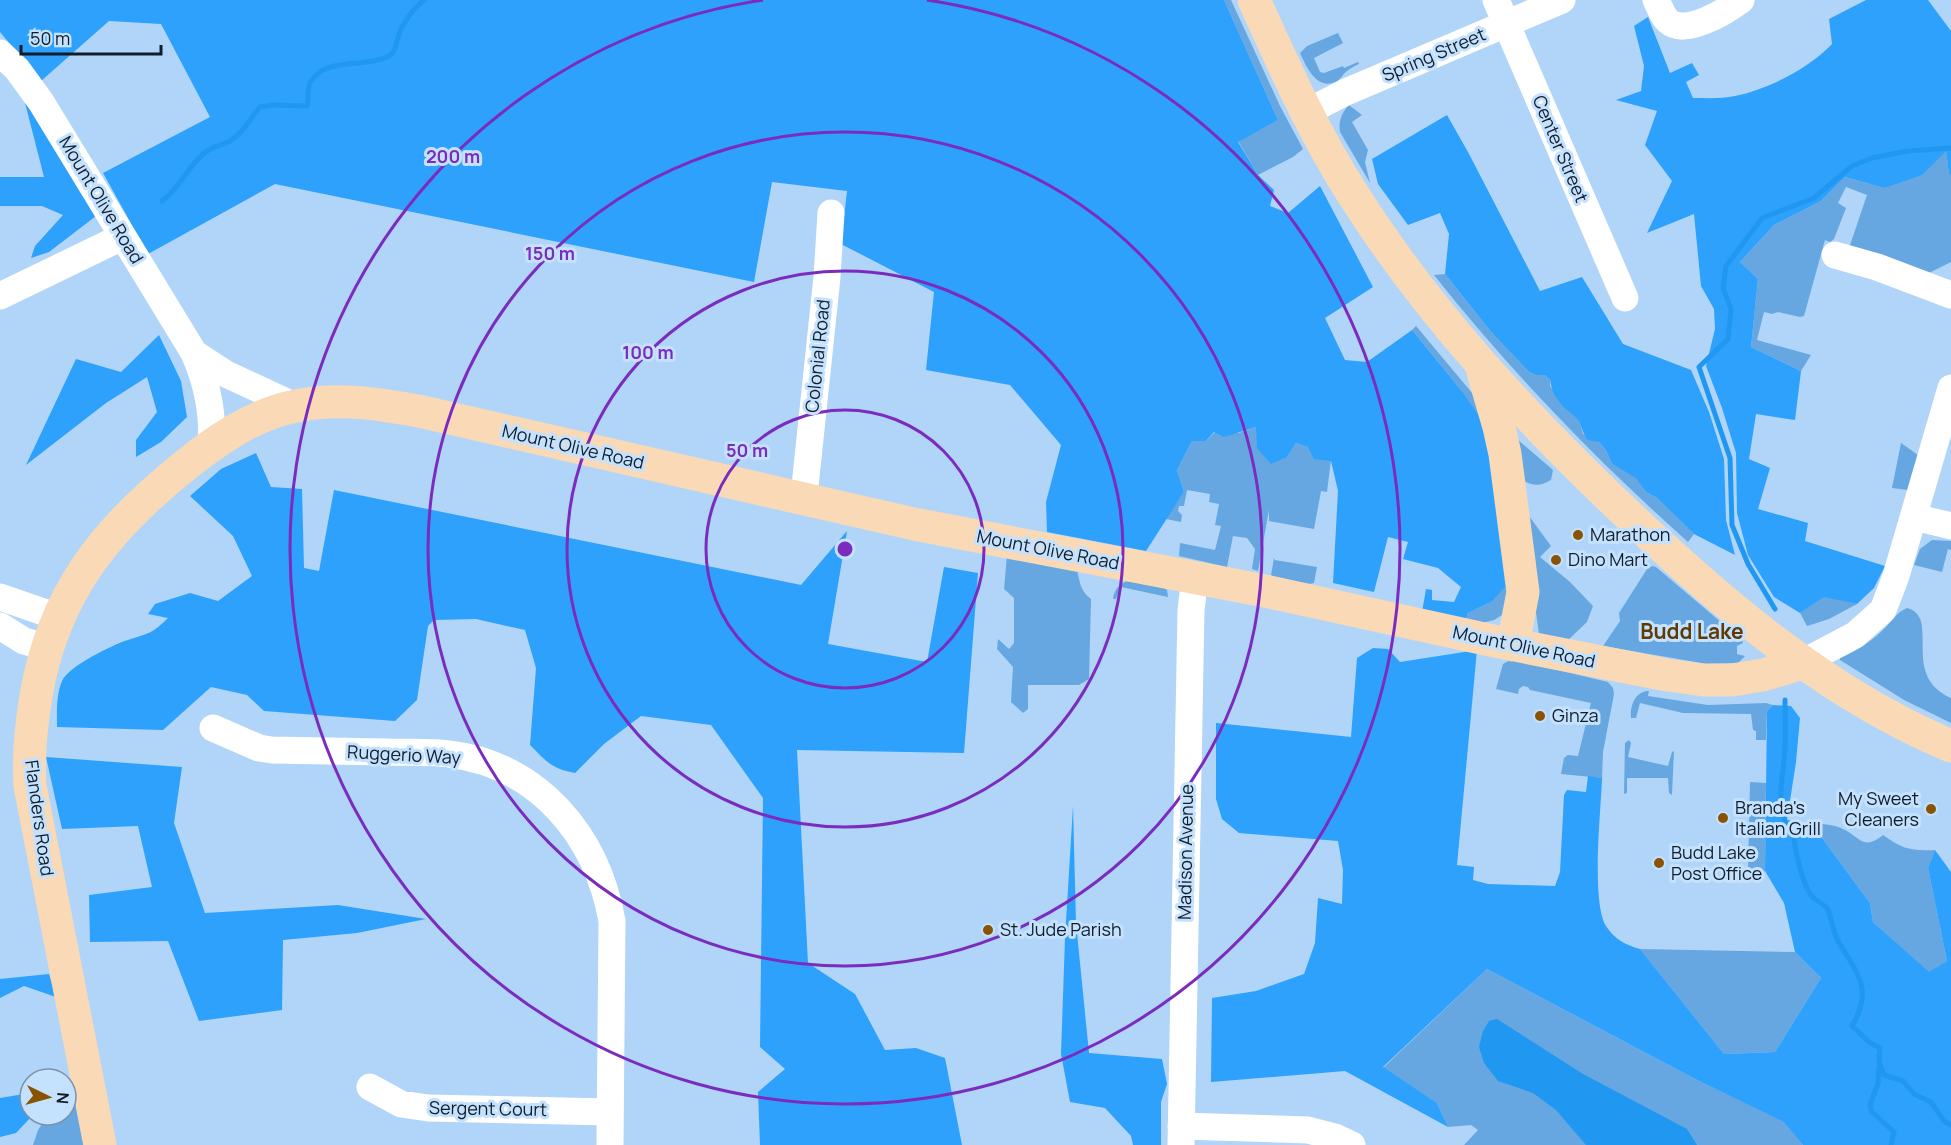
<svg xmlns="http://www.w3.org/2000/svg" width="1951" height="1145" viewBox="0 0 1951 1145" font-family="Manrope,sans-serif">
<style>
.green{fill:#66a7e1}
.forest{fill:#2da1fb}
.water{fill:#2098f1}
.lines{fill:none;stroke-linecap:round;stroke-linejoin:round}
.stream{stroke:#2098f1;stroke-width:5}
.minor{stroke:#fff;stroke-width:27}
.major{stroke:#fad9b6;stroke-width:33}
.ring{fill:none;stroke:#7b2cbf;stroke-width:3}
.poi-dot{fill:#895301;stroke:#c4e1fe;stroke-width:2}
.labels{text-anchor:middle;stroke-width:6;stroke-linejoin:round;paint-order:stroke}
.street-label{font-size:18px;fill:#101d2a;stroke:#c4e1fe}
.poi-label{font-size:18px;fill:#101d2a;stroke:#c4e1fe;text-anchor:start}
.quarter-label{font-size:21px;font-weight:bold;fill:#5f3a07;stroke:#c4e1fe}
.centre{fill:#7b2cbf;stroke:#c4e1fe;stroke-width:3}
.ring-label{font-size:18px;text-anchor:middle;font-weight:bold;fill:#7b2cbf;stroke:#c4e1fe;stroke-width:6;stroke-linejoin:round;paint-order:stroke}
</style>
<rect width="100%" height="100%" fill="#b0d5f8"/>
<path class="green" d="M1224 0H1231L1280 106 1303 149 1293 157 1258 175 1238 141 1278 120Z
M1338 33 1343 43 1314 58 1320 72 1324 73 1343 66 1344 68 1358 62 1359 64C1355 66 1350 68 1347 71 1343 74 1341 79 1337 81 1317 92 1306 66 1300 53L1307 46Z
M1349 105 1362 115 1352 122 1368 150 1365 162 1370 183 1340 132C1338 122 1342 112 1349 105Z
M1946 150 1949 174H1951V262L1921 277 1847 254 1867 195 1846 187 1838 203 1846 208 1834 239 1830 242 1825 240 1804 316 1800 317 1778 312 1772 314 1764 312 1757 340 1811 355 1801 371 1751 347 1758 279 1740 262 1774 225 1821 201 1845 177 1884 188Z
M1445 274 1492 333 1529 372 1536 375H1545L1551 381 1550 386 1569 412 1579 419 1583 434 1599 442 1606 450 1612 464 1637 478 1646 492 1657 498 1694 534 1688 542C1596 460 1511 372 1434 275Z
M1416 326 1483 406 1512 586 1502 615 1494 620 1482 623 1465 622 1468 613 1491 602 1461 390 1412 330Z
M1256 427 1287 457 1296 443 1308 447 1331 460 1327 492 1321 491 1314 529 1269 521V510L1258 571 1252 569 1255 549 1247 538 1233 536 1227 567 1179 556 1180 543 1215 550 1221 526 1215 525 1219 504 1209 502 1210 494 1187 490 1184 506H1179L1178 511 1182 515 1181 522 1166 519 1184 492 1177 470 1192 441H1206L1215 432 1239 433Z
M1517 439 1553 470 1551 480C1539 488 1528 485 1518 477Z
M1901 443 1918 455 1908 490 1892 488Z
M1522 512 1529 516 1551 546 1540 557 1570 582 1593 606 1587 622 1567 641 1539 634Z
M1932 540 1951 541V550L1948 549 1942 572 1914 565 1920 549Z
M1007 555 1077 570C1080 582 1080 591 1091 599L1089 679 1079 685H1028V709L1023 713 1011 702 1013 667 997 649 998 639 1009 649 1014 643V598L1004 589Z
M1274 558 1275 560 1317 567 1314 583 1309 584 1274 577 1271 575Z
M1652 566 1656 567 1742 640 1743 643 1737 646V654L1745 656 1738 663 1707 664 1603 646 1620 621 1619 613 1647 569Z
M1127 581 1164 588 1167 590 1168 597 1121 587 1116 599H1113C1114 590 1119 584 1127 581Z
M1824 596 1857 604 1829 619 1807 626 1800 613Z
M1907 608C1942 617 1899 675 1951 698V723L1904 700 1840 660V658C1857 651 1872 641 1885 628 1893 620 1897 612 1907 608Z
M1512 659 1608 682 1613 688 1614 694 1603 752 1602 778 1561 774 1564 758 1568 755 1578 756 1591 703 1530 690 1528 687 1523 686 1519 689 1518 694 1496 689 1503 664Z
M1647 691H1649L1648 696 1708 705 1766 703 1773 705 1767 711 1766 740H1756V731L1753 730 1751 714 1683 713 1640 703 1636 718H1631C1630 707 1634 693 1647 691Z
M1629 740 1631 743 1628 757 1668 766 1672 752 1674 751 1672 795 1669 793 1668 778H1627V793L1624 794 1625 743Z
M1750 782 1766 783 1765 871 1760 874H1749L1748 872Z
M1811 823C1820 824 1832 824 1841 828 1860 836 1862 852 1883 835 1902 849 1911 851 1935 850L1928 868 1947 961 1929 973 1873 922 1870 903Z
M1640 949 1795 952 1821 978 1775 1052 1724 1054Z
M1487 969 1699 1081 1785 1122 1803 1145H1464L1478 1130 1471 1125 1448 1127 1437 1103 1383 1068Z
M76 1090 87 1145H33L38 1130 48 1115H66V1096Z"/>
<path class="forest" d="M0 0H1224L1278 120 1238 142 1258 175 1274 190 1270 206 1288 213 1320 186 1373 287 1325 318 1345 360 1367 362 1412 330 1461 390 1484 423 1495 472 1506 586 1491 602 1468 613 1465 622 1422 612 1426 589 1432 590V600L1454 602 1461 587 1438 568 1403 559 1408 542 1388 537 1374 592 1333 583 1338 491 1331 461 1314 459 1308 447 1296 443 1287 457 1271 464 1257 448 1256 427 1224 437 1214 432 1206 441H1192L1177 470 1184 492 1146 551 1047 532 1046 502 1061 445 1010 385 926 370 934 292 841 244 847 191 772 182 754 282 275 184 148 254 103 173 210 117 161 24 109 21 41 81 0 32Z
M1866 0H1928L1951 31V174H1949L1946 151 1922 175 1884 188 1845 177 1821 201 1774 225 1740 262 1758 279 1751 347 1801 371 1795 420 1756 414 1749 459 1770 468 1758 509 1808 523 1805 541 1885 566 1874 588 1857 604 1824 597 1800 613 1774 597 1748 555 1737 513 1736 453 1722 408 1706 366 1715 329 1714 309 1701 286 1694 214 1647 233 1672 181 1645 145 1657 111 1616 100 1641 91 1644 66 1634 26 1648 17 1670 73 1692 63 1699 75 1686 82 1693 98C1706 98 1722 99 1735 96 1769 89 1808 69 1832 44L1829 19Z
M23 95 96 216 49 252 31 258 35 246 63 215 42 206H0V177H44Z
M1447 115 1468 152 1540 291 1582 277 1623 344 1691 370 1709 412 1724 459 1726 520 1735 555 1694 534 1657 498 1646 492 1636 478 1612 464 1606 450 1599 442 1588 440C1583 434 1582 428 1579 421 1577 417 1572 415 1568 411 1560 404 1550 392 1551 381L1545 375H1536L1529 372 1492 333 1445 274 1449 234 1440 213 1408 225 1378 184 1372 159Z
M159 335 181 381 187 417 161 442 136 457V440L157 412 147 377 106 403 26 465 76 359 121 372Z
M256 453 271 487 302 489 304 568 319 571 334 490 801 585 847 531 828 644 927 662 944 567 978 573 964 753 797 750 808 963 855 994 885 1050 916 1048 945 1058 962 1145H760L758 1092 785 1069 760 1047 763 798 711 725 641 716 604 744 575 773C552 769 546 761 530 745L536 668 525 630 476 619 434 620 428 626 417 700 395 721 264 711 247 695 211 687 163 730 57 727C57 712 56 695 62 681 69 666 112 645 128 640 149 633 152 634 168 618L148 614 155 604 190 593 218 601 252 576 233 536 190 496 221 469Z
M1373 648 1388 649 1400 662 1477 650 1457 865 1474 867 1473 880 1488 884 1555 886 1560 872 1564 795 1567 790 1586 792 1588 776 1602 778C1601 811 1591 901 1606 926 1614 939 1626 945 1640 949L1724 1054 1775 1052 1821 978 1795 952 1784 903 1765 871 1767 711 1773 705 1791 706 1800 718 1796 762 1787 820 1811 823 1870 903 1873 922 1929 972 1947 961 1928 868 1935 850 1951 872V1145H1803L1784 1122 1699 1081 1487 969 1383 1067 1437 1103 1448 1127 1345 1071 1211 1082 1212 998 1256 991 1304 974 1315 943 1318 898 1342 904 1343 870 1338 841 1239 833 1222 819 1216 799V723L1351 737 1357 658Z
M46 757 182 767 174 823 205 913 338 905 426 919 357 933 283 940 282 1010 199 1021 168 941 90 942 89 895 152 887 138 826 62 829Z
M1073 806 1076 923 1089 1053 1162 1059 1167 1084 1161 1102V1145H1133L1131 1136 1105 1108 1070 1102 1061 1054 1065 938Z
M49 974 56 997 24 986 0 998V979Z
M30 1093V1115H33L16 1133 0 1137V1098Z"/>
<path class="water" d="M1497 1019 1583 1074 1687 1129 1697 1145H1586L1556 1110 1533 1093 1498 1081 1484 1063 1479 1047 1483 1031 1489 1021Z"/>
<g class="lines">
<path class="stream" d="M162 201C180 188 187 168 203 154 211 147 219 146 228 142 243 134 249 120 260 107L272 105 307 106C309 99 307 89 310 83 324 56 366 68 387 57 398 52 396 38 401 29 407 17 414 8 424 0
M1775 609 1748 564 1732 525 1730 458 1699 367 1728 339 1731 309 1723 288 1726 266 1762 218 1814 198 1852 166 1872 158 1907 151 1951 148
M1785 700C1785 716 1786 732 1785 748 1784 773 1772 815 1794 833 1794 849 1802 882 1811 895 1816 902 1824 903 1828 910 1832 921 1833 931 1838 941 1857 973 1874 989 1852 1026L1869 1042 1880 1048 1879 1062 1884 1075 1903 1081 1914 1094 1931 1102 1944 1121 1951 1125
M1879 1067 1878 1084 1870 1104 1871 1111 1894 1132 1891 1145"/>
<path class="minor" d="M1496 0 1625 298
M1656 0C1660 7 1662 16 1668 21 1685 37 1726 11 1741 0
M0 53 17 69 41 102 194 353C207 383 214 412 211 446
M1307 112 1346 92 1562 0
M1835 255 1877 267 1951 295
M0 296 122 237
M194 353 226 374 295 406
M802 499 805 486 827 277 831 213
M1914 517 1951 526
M0 597 58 617
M0 626 24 641 46 647
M1802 663 1855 635 1883 610 1896 576 1951 388
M213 728 259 748 272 750C310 751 348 751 386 752 407 753 429 751 449 754 539 765 597 836 612 921L610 1145
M370 1087 401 1104 428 1108 610 1112
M1181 1126 1308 1130 1335 1137 1352 1145
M1181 1145 1191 610 1195 577"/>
<path class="major" d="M1254 0C1284 66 1314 134 1354 196 1429 314 1524 416 1625 512 1722 604 1827 694 1951 746
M1483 372 1499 427 1505 454 1523 592 1513 645
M100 1145 30 786C28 756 31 726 36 696 53 595 104 531 182 468 215 441 254 414 296 406 339 397 381 404 423 412L914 524 1260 590 1494 641 1667 675 1704 680H1732L1763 675 1802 663"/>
</g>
<g class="ring">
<circle cx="845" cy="549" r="139"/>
<circle cx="845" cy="549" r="278"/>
<circle cx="845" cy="549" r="417"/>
<path d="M927 0A555 555 0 1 1 763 0"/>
</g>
<g class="poi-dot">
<circle cx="1578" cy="535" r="6"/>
<circle cx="1556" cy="560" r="6"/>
<circle cx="1540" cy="716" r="6"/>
<circle cx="1931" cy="809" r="6"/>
<circle cx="1723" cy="818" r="6"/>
<circle cx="1659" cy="863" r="6"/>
<circle cx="988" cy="930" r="6"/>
</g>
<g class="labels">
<g class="street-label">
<text transform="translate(1434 55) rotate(-23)" y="6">Spring Street</text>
<text transform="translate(1560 149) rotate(67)" y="6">Center Street</text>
<text transform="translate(101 200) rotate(59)" y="6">Mount Olive Road</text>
<text transform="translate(818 356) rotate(-84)" y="6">Colonial Road</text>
<text transform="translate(573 447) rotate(13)" y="6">Mount Olive Road</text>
<text transform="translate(1048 550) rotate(11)" y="6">Mount Olive Road</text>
<text transform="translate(1524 647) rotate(12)" y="6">Mount Olive Road</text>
<text transform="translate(404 755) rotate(3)" y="6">Ruggerio Way</text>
<text transform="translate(39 818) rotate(82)" y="6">Flanders Road</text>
<text transform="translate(1186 852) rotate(-89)" y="6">Madison Avenue</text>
<text transform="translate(488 1109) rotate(1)" y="6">Sergent Court</text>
</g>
<g class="poi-label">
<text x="1590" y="541">Marathon</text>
<text x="1568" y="566">Dino Mart</text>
<text x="1552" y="722">Ginza</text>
<text x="1919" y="805" text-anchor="end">My Sweet<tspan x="1919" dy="21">Cleaners</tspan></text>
<text x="1735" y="814">Branda's<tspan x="1735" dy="21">Italian Grill</tspan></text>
<text x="1671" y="859">Budd Lake<tspan x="1671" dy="21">Post Office</tspan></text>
<text x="1000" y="936">St. Jude Parish</text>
</g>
<g class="quarter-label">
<text x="1692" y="639">Budd Lake</text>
</g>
</g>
<circle cx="845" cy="549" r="9" class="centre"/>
<g class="ring-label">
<text x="453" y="163">200 m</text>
<text x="550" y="260">150 m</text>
<text x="648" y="359">100 m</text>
<text x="747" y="457">50 m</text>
</g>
<g transform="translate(48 1097) rotate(95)"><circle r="28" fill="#c4e1fe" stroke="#7c93a9" stroke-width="1.5"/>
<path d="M0-4.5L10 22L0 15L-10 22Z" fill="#895301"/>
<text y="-9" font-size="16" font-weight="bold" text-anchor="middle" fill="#101d2a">N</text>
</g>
<path d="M21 45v9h140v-9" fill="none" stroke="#101d2a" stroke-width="3"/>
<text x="30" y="45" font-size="18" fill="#101d2a" stroke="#c4e1fe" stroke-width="4.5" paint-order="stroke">50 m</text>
</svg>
